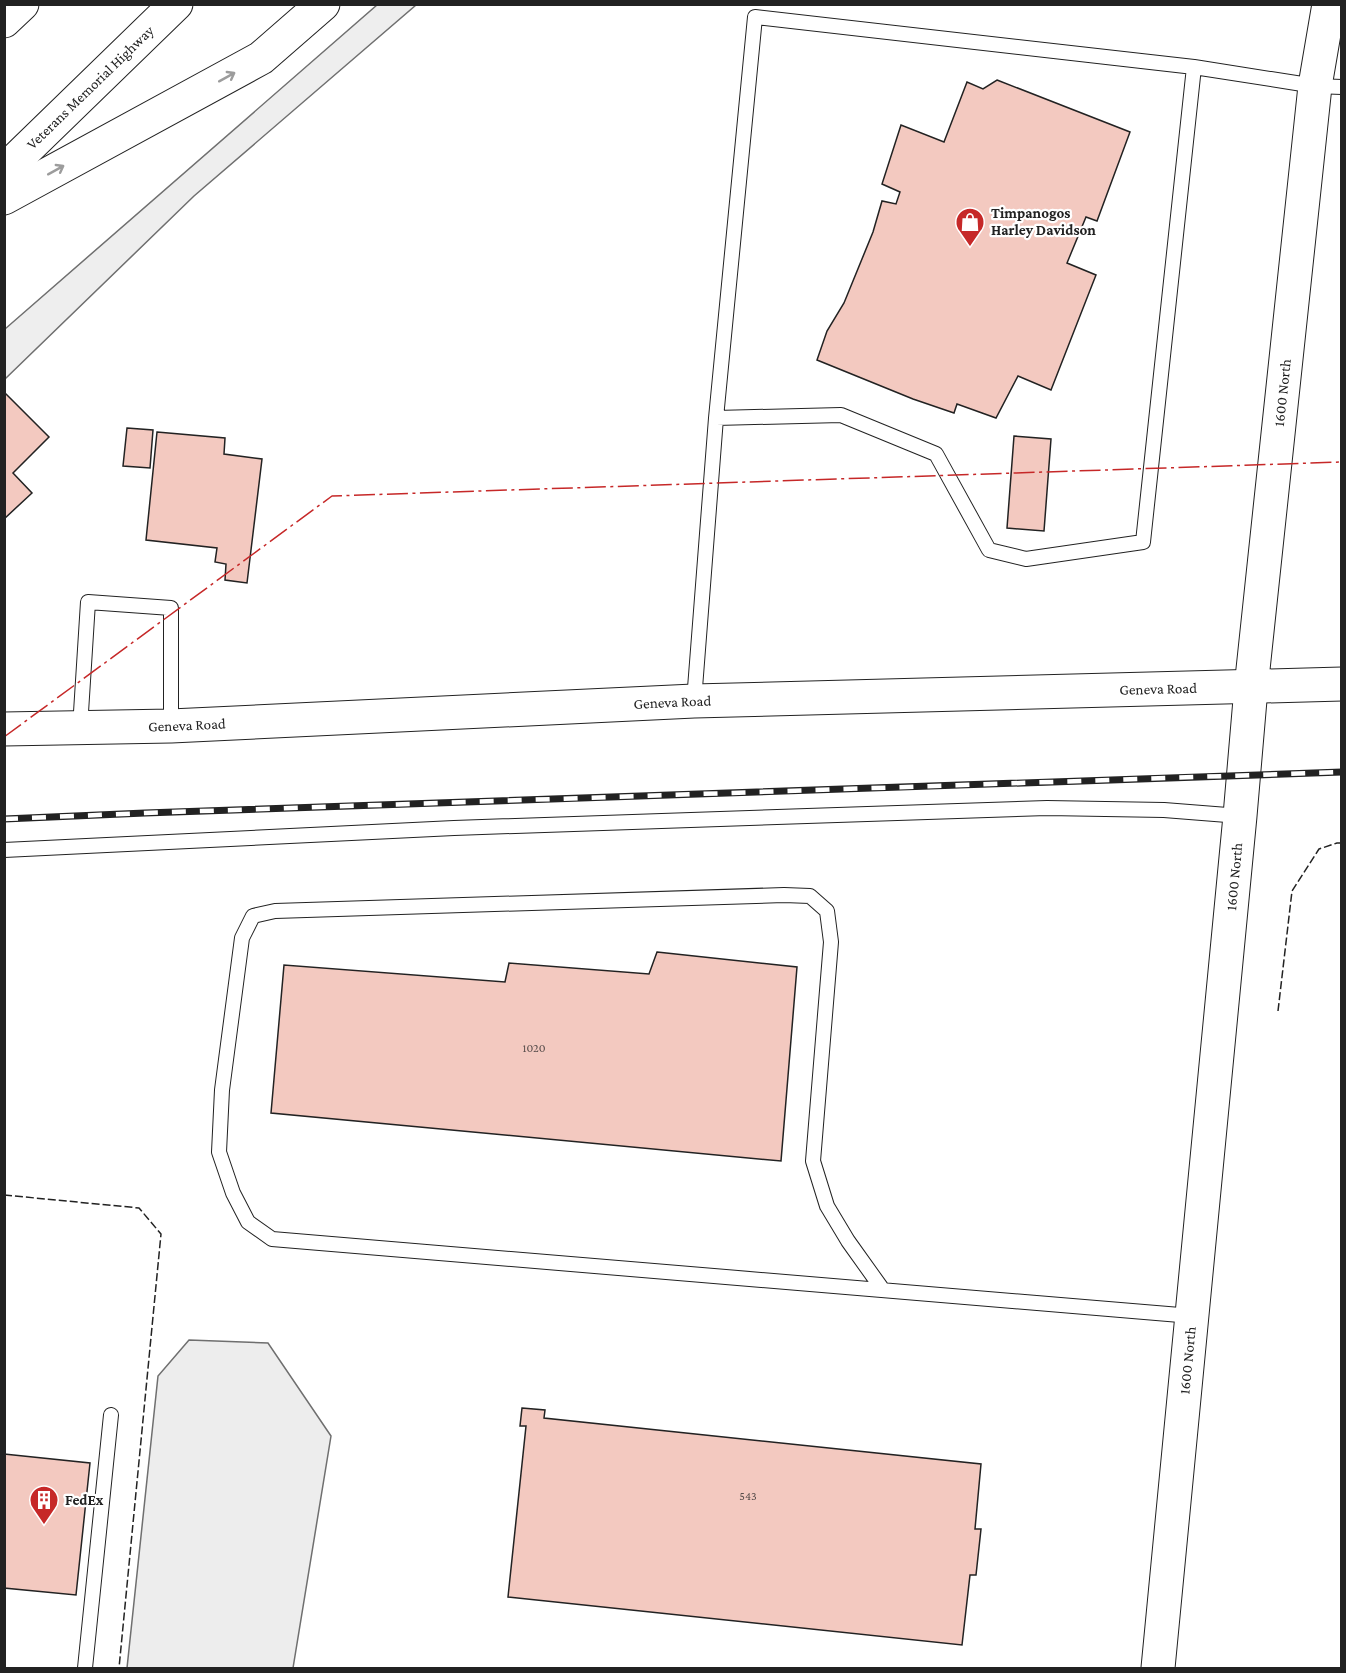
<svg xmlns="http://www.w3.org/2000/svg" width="1346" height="1673" viewBox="0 0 1346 1673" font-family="'Crimson Pro',serif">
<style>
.green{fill:#eee;stroke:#6f6f6f;stroke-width:1.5}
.parking{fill:#ededed;stroke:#6f6f6f;stroke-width:1.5}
.building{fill:#f3c9c0;stroke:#222;stroke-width:1.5}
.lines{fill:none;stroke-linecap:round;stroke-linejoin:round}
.service-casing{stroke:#222;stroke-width:16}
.tertiary-casing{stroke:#222;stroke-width:35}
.secondary-casing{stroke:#222;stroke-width:35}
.motorway-casing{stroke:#222;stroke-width:35}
.service{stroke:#fff;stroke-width:14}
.tertiary{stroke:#fff;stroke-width:33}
.secondary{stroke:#fff;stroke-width:33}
.motorway{stroke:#fff;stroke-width:33}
.rail-casing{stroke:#222;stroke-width:7}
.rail{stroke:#fff;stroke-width:4.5;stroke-dasharray:14;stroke-linecap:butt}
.fence{stroke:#222;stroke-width:1.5;stroke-dasharray:8 3;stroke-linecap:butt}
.power{stroke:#c62828;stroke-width:1.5;stroke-dasharray:21 4.5 3 4.5;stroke-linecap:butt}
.oneway{stroke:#9c9c9c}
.labels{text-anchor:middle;stroke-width:4.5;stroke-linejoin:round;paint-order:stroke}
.number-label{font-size:12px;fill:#564c4a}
.street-label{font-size:15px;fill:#222;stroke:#fff}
.poi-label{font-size:15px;font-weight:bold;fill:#222;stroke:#fff;text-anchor:start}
</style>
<rect width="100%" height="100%" fill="#fff"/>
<path class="green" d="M377 5H416L194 196 5 379V329Z"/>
<path class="parking" d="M189 1340 268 1343 331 1436 293 1668H127L158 1376Z"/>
<path class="building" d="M997 80 1130 132 1097 221 1086 217 1067 263 1096 275 1051 390 1018 376 996 418 957 404 954 413 913 399 817 360 827 331 844 303 873 232 882 201 896 204 900 192 882 184 901 125 944 142 967 82 983 89Z
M4 392 49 437 13 473 32 493 4 519Z
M127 428 153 430 150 468 123 466Z
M157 432 225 438 224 454 262 459 247 583 225 580 226 564 215 562 217 548 146 540Z
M1014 436 1051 439 1044 531 1007 528Z
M657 952 797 967 781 1161 271 1113 284 965 505 982 509 963 649 974Z
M522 1408 545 1410 544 1418 981 1464 975 1529H981L976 1575H970L962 1645 508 1597 526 1426H520Z
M4 1454 90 1463 76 1595 4 1588Z"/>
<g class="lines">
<g class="service-casing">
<path id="service" d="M1194 67 1315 86 1342 87
M694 701 716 418 755 17 1194 67 1143 542 1026 559 989 550 936 454 841 415 716 418
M80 728 88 602 171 608V726
M4 850 454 828 1047 808 1164 810 1240 816
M883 1290 848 1241 827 1206 813 1161 831 942 827 911 810 896 784 895 275 911 253 916 242 938 222 1090 219 1152 233 1193 248 1222 272 1239 1192 1316
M85 1668 111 1415"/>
</g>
<g class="tertiary-casing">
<g id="tertiary">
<path id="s1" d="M1158 1668 1240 816 1251 688"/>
</g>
</g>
<g class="secondary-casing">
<g id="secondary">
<path id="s2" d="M1251 688 1315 86 1329 4"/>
<path id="s3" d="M4 729 171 726 694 701 1342 684"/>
</g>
</g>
<g class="motorway-casing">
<g id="motorway">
<path d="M4 21 22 4"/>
<path id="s4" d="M4 171 176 4"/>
<path d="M4 198 261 58 323 4"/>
</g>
</g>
<use href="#service" class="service"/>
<use href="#tertiary" class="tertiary"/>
<use href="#secondary" class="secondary"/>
<use href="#motorway" class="motorway"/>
<g class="rail-casing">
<path id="rail" d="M4 819 145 813 1342 772"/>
</g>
<use href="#rail" class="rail"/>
<path class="fence" d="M1278 1011 1292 891 1319 849 1337 843H1342
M4 1195 139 1208 161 1234 119 1668"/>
<path class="power" d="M4 737 332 496 1342 462"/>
</g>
<defs><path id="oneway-shaft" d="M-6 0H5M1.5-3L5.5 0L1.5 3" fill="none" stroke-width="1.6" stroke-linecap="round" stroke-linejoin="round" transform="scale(1.5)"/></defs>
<g class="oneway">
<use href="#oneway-shaft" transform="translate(227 77) rotate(-29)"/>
<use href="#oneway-shaft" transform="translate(56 170) rotate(-29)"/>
</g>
<defs>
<g id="shop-pin" transform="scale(1.5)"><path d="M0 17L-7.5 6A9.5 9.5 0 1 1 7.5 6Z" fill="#c62828" stroke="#fff"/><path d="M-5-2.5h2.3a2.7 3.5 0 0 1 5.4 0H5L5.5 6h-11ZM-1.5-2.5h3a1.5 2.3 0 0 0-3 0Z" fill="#fff"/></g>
<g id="building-pin" transform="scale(1.5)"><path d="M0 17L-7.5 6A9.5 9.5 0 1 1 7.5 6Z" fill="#c62828" stroke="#fff"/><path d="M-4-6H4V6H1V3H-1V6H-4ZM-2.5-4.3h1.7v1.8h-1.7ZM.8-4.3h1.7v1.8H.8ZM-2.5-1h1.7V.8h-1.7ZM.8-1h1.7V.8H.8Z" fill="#fff"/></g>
</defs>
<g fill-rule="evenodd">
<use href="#shop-pin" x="970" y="222"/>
<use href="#building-pin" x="44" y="1500"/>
</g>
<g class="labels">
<g class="number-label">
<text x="534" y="1052">1020</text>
<text x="748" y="1500">543</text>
</g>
<g class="street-label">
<text dy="5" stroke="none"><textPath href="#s4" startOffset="120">Veterans Memorial Highway</textPath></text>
<text dy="5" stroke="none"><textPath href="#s2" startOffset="297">1600 North</textPath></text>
<text dy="5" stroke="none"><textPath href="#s3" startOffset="1155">Geneva Road</textPath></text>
<text dy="5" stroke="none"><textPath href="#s3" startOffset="669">Geneva Road</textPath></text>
<text dy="5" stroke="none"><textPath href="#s3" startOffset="183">Geneva Road</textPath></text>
<text dy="5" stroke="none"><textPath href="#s1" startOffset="795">1600 North</textPath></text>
<text dy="5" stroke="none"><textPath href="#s1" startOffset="309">1600 North</textPath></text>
</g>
<g class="poi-label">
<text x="991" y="218">Timpanogos<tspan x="991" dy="17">Harley Davidson</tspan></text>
<text x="65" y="1505">FedEx</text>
</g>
</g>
<rect width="1346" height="1673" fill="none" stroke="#222222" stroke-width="12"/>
</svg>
